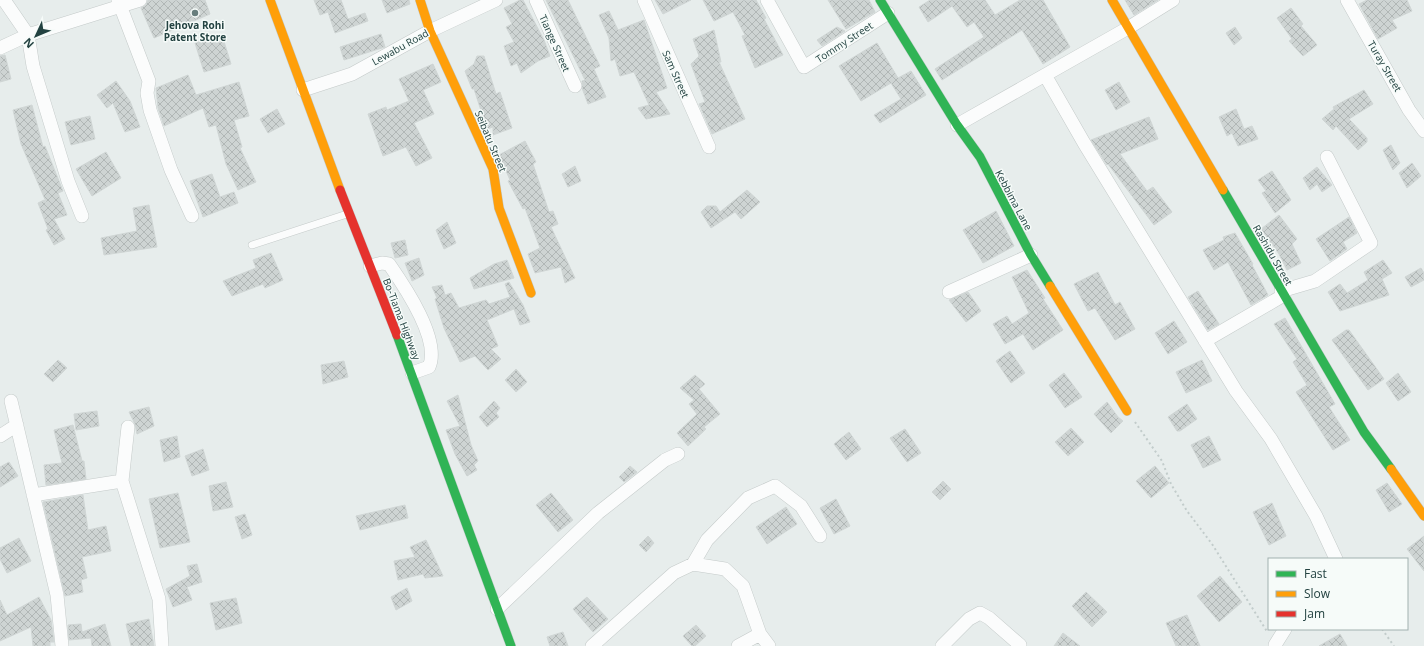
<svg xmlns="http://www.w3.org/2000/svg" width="1424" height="646" viewBox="0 0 1424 646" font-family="'Open Sans',sans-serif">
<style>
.building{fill:url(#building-cross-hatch);stroke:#d0d6d5}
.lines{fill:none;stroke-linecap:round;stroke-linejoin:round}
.lane-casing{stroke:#c4cac9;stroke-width:8}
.street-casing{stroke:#c4cac9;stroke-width:14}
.fast-casing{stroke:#c2cac9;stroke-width:10}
.slow-casing{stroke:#c2cac9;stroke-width:10}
.jam-casing{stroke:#c2cac9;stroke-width:10}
.path{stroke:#c2cccb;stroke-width:2;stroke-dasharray:2 3;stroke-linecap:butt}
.lane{stroke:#fbfcfc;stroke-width:7}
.street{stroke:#fbfcfc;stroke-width:13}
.fast{stroke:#30b455;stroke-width:9}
.slow{stroke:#ff9f0a;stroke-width:9}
.jam{stroke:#e5322d;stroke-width:9}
.poi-dot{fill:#687e7d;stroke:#f6fbf9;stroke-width:1.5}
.labels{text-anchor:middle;stroke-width:3;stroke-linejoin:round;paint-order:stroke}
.poi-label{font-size:10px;font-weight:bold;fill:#234241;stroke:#f6fbf9}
.street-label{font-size:10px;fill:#234241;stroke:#f6fbf9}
</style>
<defs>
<pattern id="building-cross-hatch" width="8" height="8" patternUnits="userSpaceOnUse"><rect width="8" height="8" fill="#ced4d3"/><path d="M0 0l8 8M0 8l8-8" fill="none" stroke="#b1b7b6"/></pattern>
</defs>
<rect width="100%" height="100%" fill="#e7edec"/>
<path class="building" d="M148 0H205L210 14 154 38 141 8 146 5Z
M314 0H341L348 19 365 13 368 21 335 33 328 12 320 15Z
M382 0H409L410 4 387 13Z
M520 0H523L544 40 550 56 538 61 521 73 517 63 511 66 504 46 514 42 506 27 512 24 504 8Z
M546 0H568L600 66 594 69 606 97 588 104 582 88V81L585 80Z
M655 0H691L663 14Z
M703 0H756L766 18 764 19 783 55 755 68 742 36 745 35 733 12 714 21Z
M828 0H869L875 12 846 29Z
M930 0H985L995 15 1020 0H1043L1070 47 1043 64 1022 30 942 80 935 69 984 37 974 22 967 27 952 6 928 22 919 7Z
M1125 0H1158L1134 15Z
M1367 0H1407L1412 11 1392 20 1397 28 1378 39 1359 4Z
M1291 8 1303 24 1301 26 1317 45 1303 56 1289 41 1292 39 1277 18Z
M609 11 618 30 644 20 667 88 656 92 670 114 646 119 638 108 649 105 634 72 620 76 615 59 611 61 609 38 599 15Z
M837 27 845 31 822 46 817 40Z
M1235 27 1242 38 1234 45 1226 33Z
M714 30 721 62H719L745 119 712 134 699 104 705 102 691 64 699 56 693 39Z
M381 34 385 47 344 60 340 47Z
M222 35 231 64 204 72 195 43Z
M877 43 898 78 911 71 926 95 880 123 874 115 901 99 891 83 861 101 839 66Z
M5 55 11 79 0 82V56Z
M477 56H484L496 94 500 92 512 128 493 135V127L487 129 474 89H472L465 71 474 64Z
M433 64 441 82 423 90 434 114 414 123 432 158 416 166 406 147 383 156 368 114 386 107 387 110 409 101 399 79Z
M188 75 196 95 239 82 249 116 234 120 242 147 240 148 256 182 238 190 226 164 216 125 209 127 203 108 164 126 158 108 156 88Z
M116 81 130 101 140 127 125 132 113 103 107 108 97 95Z
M1119 82 1130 102 1116 110 1105 90Z
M1364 90 1373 104 1349 119 1367 138V142L1358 150 1336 126 1333 130 1322 119 1334 109 1333 107Z
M32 105 43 147 45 146 63 191 58 193 67 215 54 219 65 239 54 245 46 230 48 229 38 203 44 200 47 204 21 144 13 110Z
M277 109 285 124 268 133 260 119Z
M1236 109 1244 129 1252 126 1258 139 1238 146 1232 133 1227 136 1219 117Z
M90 116 95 139 71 145 65 122Z
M1149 117 1158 139 1120 154 1147 191 1153 187 1172 212 1154 225 1108 164 1107 165 1091 140Z
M525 141 536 162 533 164 549 212 553 211 558 224 551 227 575 278 565 283 561 267 535 273 528 254 540 248 525 208 523 209 508 181 510 180 499 155Z
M1391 145 1400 163 1393 170 1383 150Z
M106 152 121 178 92 196 76 169Z
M1412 163 1421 176 1407 188 1399 173Z
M575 166 581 181 568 187 562 174Z
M1317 167 1332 185 1322 192 1317 184 1310 190 1303 178Z
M1272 171 1291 200 1275 213 1262 193 1266 191 1258 180Z
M212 174 220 197 234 192 238 203 203 217 190 181Z
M747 190 760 202 741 219 735 212 711 228 701 212 707 206H716L720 212Z
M149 205 157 247 104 255 101 238 137 231 133 208Z
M996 211 1014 246 983 263 963 230Z
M1279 215 1297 239 1292 244 1301 263 1287 270 1279 254 1261 229Z
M1349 217 1357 233 1343 242 1347 249 1330 261 1316 239Z
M447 222 456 243 444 249 436 230Z
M1235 233 1253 264 1252 265 1268 295 1251 305 1228 262 1214 270 1203 250 1224 240 1223 237Z
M405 240 408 255 395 258 391 243Z
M271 253 283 280 265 288 263 284 232 296 223 281 256 268 253 260Z
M419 258 424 275 412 281 405 263Z
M507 260 514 278 474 289 470 278 494 264Z
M1383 260 1392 273 1382 279 1389 295 1340 311 1328 292 1340 284 1347 293 1368 280 1364 272Z
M1421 268 1424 273V280L1411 287 1405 277Z
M1027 270 1045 298 1043 299 1063 330 1033 350 1023 334 1005 344 993 324 1007 316 1012 324 1029 313 1012 277Z
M1098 272 1115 305 1120 302 1135 329 1115 340 1095 308 1088 311 1074 284Z
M509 282 523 305 530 322 520 325 514 309 487 320 498 346 491 349 501 359 488 370 475 356 460 362 444 328 435 299 437 298 432 287 442 285 445 295 451 293 459 308 486 300 489 304 510 297 505 284Z
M1198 291 1219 324 1208 330 1188 297Z
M968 292 981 311 966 322 949 300Z
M1285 318 1335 404 1329 407 1350 440 1333 450 1296 392 1307 385 1293 362 1297 359 1274 324Z
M1174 321 1187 342 1168 354 1155 333Z
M1346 330H1349L1384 379 1368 390 1332 340Z
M1010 351 1025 373 1011 383 996 361Z
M58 360 67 368 53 382 44 374Z
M1202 360 1212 381 1186 393 1176 372Z
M344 361 348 377 323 384 321 365Z
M516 369 527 382 516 392 505 380Z
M1064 373 1082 397 1065 408 1049 385Z
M1398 373 1411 392 1398 401 1386 383Z
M695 375 705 384 699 389 720 414 704 427 706 429 688 446 677 433 697 414 689 404 694 400 680 388Z
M458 395 471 445 478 461 474 465 477 470 467 476 455 454 446 430 460 426 447 401Z
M494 401 500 408 496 413 499 417 487 427 479 417Z
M1107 402 1118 417 1123 421 1111 433 1094 414Z
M1187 404 1197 419 1180 431H1177L1168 417Z
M149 407 154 426 137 434 135 424 129 412Z
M97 411 99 426 76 430 74 414Z
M73 425 82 461H84L86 479 46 485 44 465 62 463 54 430Z
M1071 428 1084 442 1068 456 1055 442Z
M905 429 921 453 907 462 890 438Z
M849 432 861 449 846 460 834 444Z
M177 436 180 457 164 462 160 440Z
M1209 436 1221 460 1203 468 1191 445Z
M203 449 209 470 192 476 185 456Z
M9 462 18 476 0 487V467Z
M630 466 637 472 624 482 619 477Z
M1155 466 1169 483 1151 498 1136 481Z
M943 481 951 489 940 500 932 492Z
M226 482 233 507 213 511 209 486Z
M1387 483 1402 504 1389 512 1376 490Z
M178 493 190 542 160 548 149 499Z
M551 493 573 520 558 532 536 505Z
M83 495 88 530 106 526 111 551 82 557 87 578 81 580 83 592 65 596 43 502Z
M836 499 850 526 834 534 820 508Z
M1272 503 1286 536 1269 545 1253 512Z
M405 505 408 518 360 530 356 516Z
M786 507 797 524 767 544 756 527Z
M245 514 252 535 242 539 235 517Z
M648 536 654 543 646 552 639 545Z
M1424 536V571L1407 549Z
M19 538 31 561 7 573 0 559V548Z
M426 540 443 576 425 578 423 574 398 580 394 561 415 557 410 547Z
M197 564 202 582 187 587 192 600 173 607 166 589 190 576 187 566Z
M1220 576 1242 602 1219 622 1197 596Z
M407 588 412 601 396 610 391 597Z
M1086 592 1107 612 1092 627 1072 606Z
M39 597 51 620 54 642H50V646H33L31 627 0 641V600L7 615Z
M587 597 608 619 593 632 573 609Z
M236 598 242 623 216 630 210 603Z
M1187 615 1200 646H1176L1166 623Z
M149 619 154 646H131L126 624Z
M81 624 82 632 105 624 111 646H92L91 638 69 640 68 625Z
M696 625 706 636 695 646H692L683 636Z
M563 632 568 646H550L547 637Z
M1063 633 1080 646H1054Z
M1340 634 1347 646H1319Z"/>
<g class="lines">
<g class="lane-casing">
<path id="lane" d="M252 245 347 214"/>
</g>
<g class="street-casing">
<path id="street" d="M4 0 28 35 33 66 68 181 82 216
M118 0 149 81 147 93 150 110 171 170 192 216
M536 0 575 86
M644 0 709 147
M767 0 804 67 888 13
M1347 0 1409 110 1424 131
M0 48 28 35 140 0
M1045 75 1084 143 1236 391 1271 439 1316 516 1336 559
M303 90 352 74 430 31 496 0
M957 125 1128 28 1173 0
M370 266 382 263 389 264C405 287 441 340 429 367L412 373
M1281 291 1315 281 1371 243 1327 157
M949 292 1031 255
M1205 341 1284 295
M11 401 57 595 62 646
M0 436 17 425
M122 481 128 427
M33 495 122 481 159 599 162 646
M693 564 707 540 748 498 775 486 801 506 820 536
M497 609 598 513 665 460 678 454
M1275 645 1285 629
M592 646 674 573 693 564 725 569 743 586 760 634 769 646
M738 646 760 634
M942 646 969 619 980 613 989 618 1020 645"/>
</g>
<g class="fast-casing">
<path id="fast" d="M880 0 957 125 980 157 1031 255 1050 286
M1223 190 1364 432 1391 469
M397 335 511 646"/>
</g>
<g class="slow-casing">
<path id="slow" d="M270 0 340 190
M420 0 430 31 493 169 499 208 531 293
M1112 0 1223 190
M1050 286 1127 411
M1391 469 1424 516"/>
</g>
<g class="jam-casing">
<path id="jam" d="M340 190 397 335"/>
</g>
<path class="path" d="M1135 422 1162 461 1171 484 1187 511 1212 544 1268 633
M1382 629 1394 646"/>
<use href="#lane" class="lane"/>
<use href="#street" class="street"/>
<use href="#fast" class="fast"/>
<use href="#slow" class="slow"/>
<use href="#jam" class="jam"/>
</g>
<circle class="poi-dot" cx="195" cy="13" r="4"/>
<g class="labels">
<g class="poi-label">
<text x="195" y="29">Jehova Rohi<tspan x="195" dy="12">Patent Store</tspan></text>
</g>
<g class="street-label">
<text transform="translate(844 42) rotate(-33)" y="4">Tommy Street</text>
<text transform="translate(555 43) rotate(66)" y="4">Tiange Street</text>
<text transform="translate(400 47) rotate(-29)" y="4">Lewabu Road</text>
<text transform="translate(1385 66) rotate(60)" y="4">Turay Street</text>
<text transform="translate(676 74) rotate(66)" y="4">Sam Street</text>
<text transform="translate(491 141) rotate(67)" y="4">Seibatu Street</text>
<text transform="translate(1014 200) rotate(62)" y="4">Kebbima Lane</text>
<text transform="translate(1273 255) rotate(60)" y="4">Rashidu Street</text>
<text transform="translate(402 319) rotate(69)" y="4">Bo-Tiama Highway</text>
</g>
</g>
<rect x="1268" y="558" width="140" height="72" fill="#f6fbf9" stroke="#a2b1af"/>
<rect x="1276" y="571" width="20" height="6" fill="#30b455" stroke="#a2b1af"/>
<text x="1304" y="578" font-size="12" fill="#234241">Fast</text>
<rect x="1276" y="591" width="20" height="6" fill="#ff9f0a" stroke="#a2b1af"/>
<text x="1304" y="598" font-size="12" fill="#234241">Slow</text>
<rect x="1276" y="611" width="20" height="6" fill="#e5322d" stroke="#a2b1af"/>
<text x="1304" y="618" font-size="12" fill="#234241">Jam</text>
<g transform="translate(36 36) rotate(226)" stroke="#f6fbf9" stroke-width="3" paint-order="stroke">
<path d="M0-3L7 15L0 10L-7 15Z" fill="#234241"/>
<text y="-6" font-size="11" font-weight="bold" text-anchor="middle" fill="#234241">N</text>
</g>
</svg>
